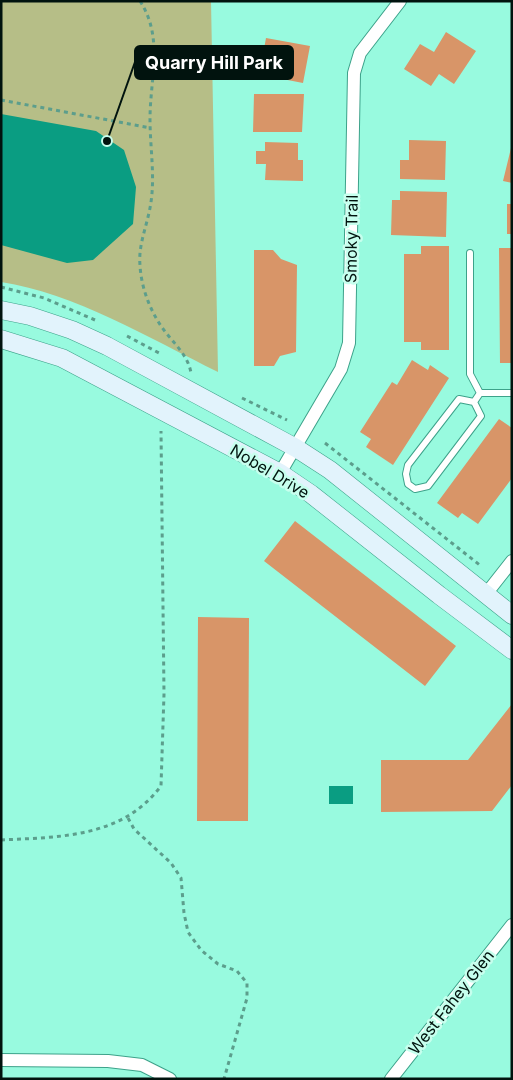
<svg xmlns="http://www.w3.org/2000/svg" width="513" height="1080" viewBox="0 0 513 1080" font-family="Inter,sans-serif">
<style>
.green{fill:#b6be87}
.water{fill:#0a9d82}
.building{fill:#d89568}
.lines{fill:none;stroke-linecap:round;stroke-linejoin:round}
.lane-casing{stroke:#3da28a;stroke-width:8}
.street-casing{stroke:#3da28a;stroke-width:14}
.secondary-casing{stroke:#3da28a;stroke-width:19}
.path{stroke:#5c9e8c;stroke-width:3;stroke-dasharray:4 4;stroke-linecap:butt}
.lane{stroke:#fff;stroke-width:6}
.street{stroke:#fff;stroke-width:12}
.secondary{stroke:#e2f3fc;stroke-width:18}
.labels{text-anchor:middle;stroke-width:5;stroke-linejoin:round;paint-order:stroke}
.street-label{font-size:16px;fill:#01130e;stroke:#c7ffee}
.leader{fill:none;stroke:#01130e;stroke-width:2}
.callout-dot{fill:#01130e;stroke:#c7ffee;stroke-width:2}
.callout{fill:#01130e;stroke:#01130e;stroke-width:2}
.callout-label{font-size:18px;text-anchor:middle;font-weight:bold;fill:#fff}
</style>
<rect width="100%" height="100%" fill="#98fadf"/>
<path class="green" d="M1 1H211L218 372C151 339 74 293 1 282Z"/>
<path class="water" d="M1 114 96 131 124 150 136 187 133 224 93 260 67 263 1 245Z
M329 786H353V804H329Z"/>
<path class="building" d="M446 32 476 51 454 84 439 74 431 86 404 69 420 44 434 52Z
M266 38 310 46 303 83 267 76 272 50 264 49Z
M254 94H304L302 132H253Z
M409 140 446 141 445 180 400 179V160H409Z
M265 142 298 143V160H303V181L265 180 266 164H256V151H265Z
M511 148 512 149V183L503 181Z
M400 191 447 192 446 237 391 235 392 200H400Z
M507 204H512V234H507Z
M421 246H449V350H421V342H404V254H421Z
M499 248H512V363H500Z
M254 250H273L281 259 297 265 296 352 280 356 274 366H254Z
M412 360 428 370 430 365 449 378 393 465 366 447 371 439 360 432 392 382 397 385Z
M499 419 512 428V478L478 524 462 513 458 518 437 503Z
M295 521 456 646 425 686 264 561Z
M198 617 249 618 248 821H197Z
M512 704V785L492 811 381 812V760H468Z"/>
<g class="lines">
<g class="lane-casing">
<path id="lane" d="M470 253V374L480 393H512
M474 402 481 416 428 486 415 489 408 484 406 474 408 465 459 399 474 402 480 393"/>
</g>
<g class="street-casing">
<path id="street" d="M280 473 341 369 349 343 354 73 360 53 400 1
M486 594 512 561
M1 1060 108 1061 142 1065 170 1079
M391 1079 512 925"/>
</g>
<g class="secondary-casing">
<path id="secondary" d="M1 310 30 316 72 330 107 346 296 448 330 470 512 615
M1 339 62 358 280 473 311 494 439 595 512 650"/>
</g>
<path class="path" d="M140 1C164 38 150 78 150 119 150 147 155 175 151 202 148 224 138 244 140 265 141 286 149 308 161 326 171 341 188 354 191 373
M1 100 151 128
M1 287 44 298 95 320
M127 336 159 353
M242 398 287 420
M325 443 481 566
M128 818 134 829 171 863 181 878 184 913 188 932 201 950 218 964 237 971 247 983V998L224 1079
M1 840C60 837 122 838 161 786L164 694 161 431"/>
<use href="#lane" class="lane"/>
<use href="#street" class="street"/>
<use href="#secondary" class="secondary"/>
</g>
<g class="labels">
<g class="street-label">
<text transform="translate(351 239) rotate(-89)" y="6">Smoky Trail</text>
<text transform="translate(270 471) rotate(31)" y="6">Nobel Drive</text>
<text transform="translate(451 1002) rotate(-52)" y="6">West Fahey Glen</text>
</g>
</g>
<path class="leader" d="M107 141L135 62"/>
<circle class="callout-dot" cx="107" cy="141" r="5"/>
<rect class="callout" x="135" y="46" width="158" height="33" rx="5"/>
<g class="callout-label">
<text x="214" y="69">Quarry Hill Park</text>
</g>
<rect width="513" height="1080" fill="none" stroke="#01130e" stroke-width="5"/>
</svg>
